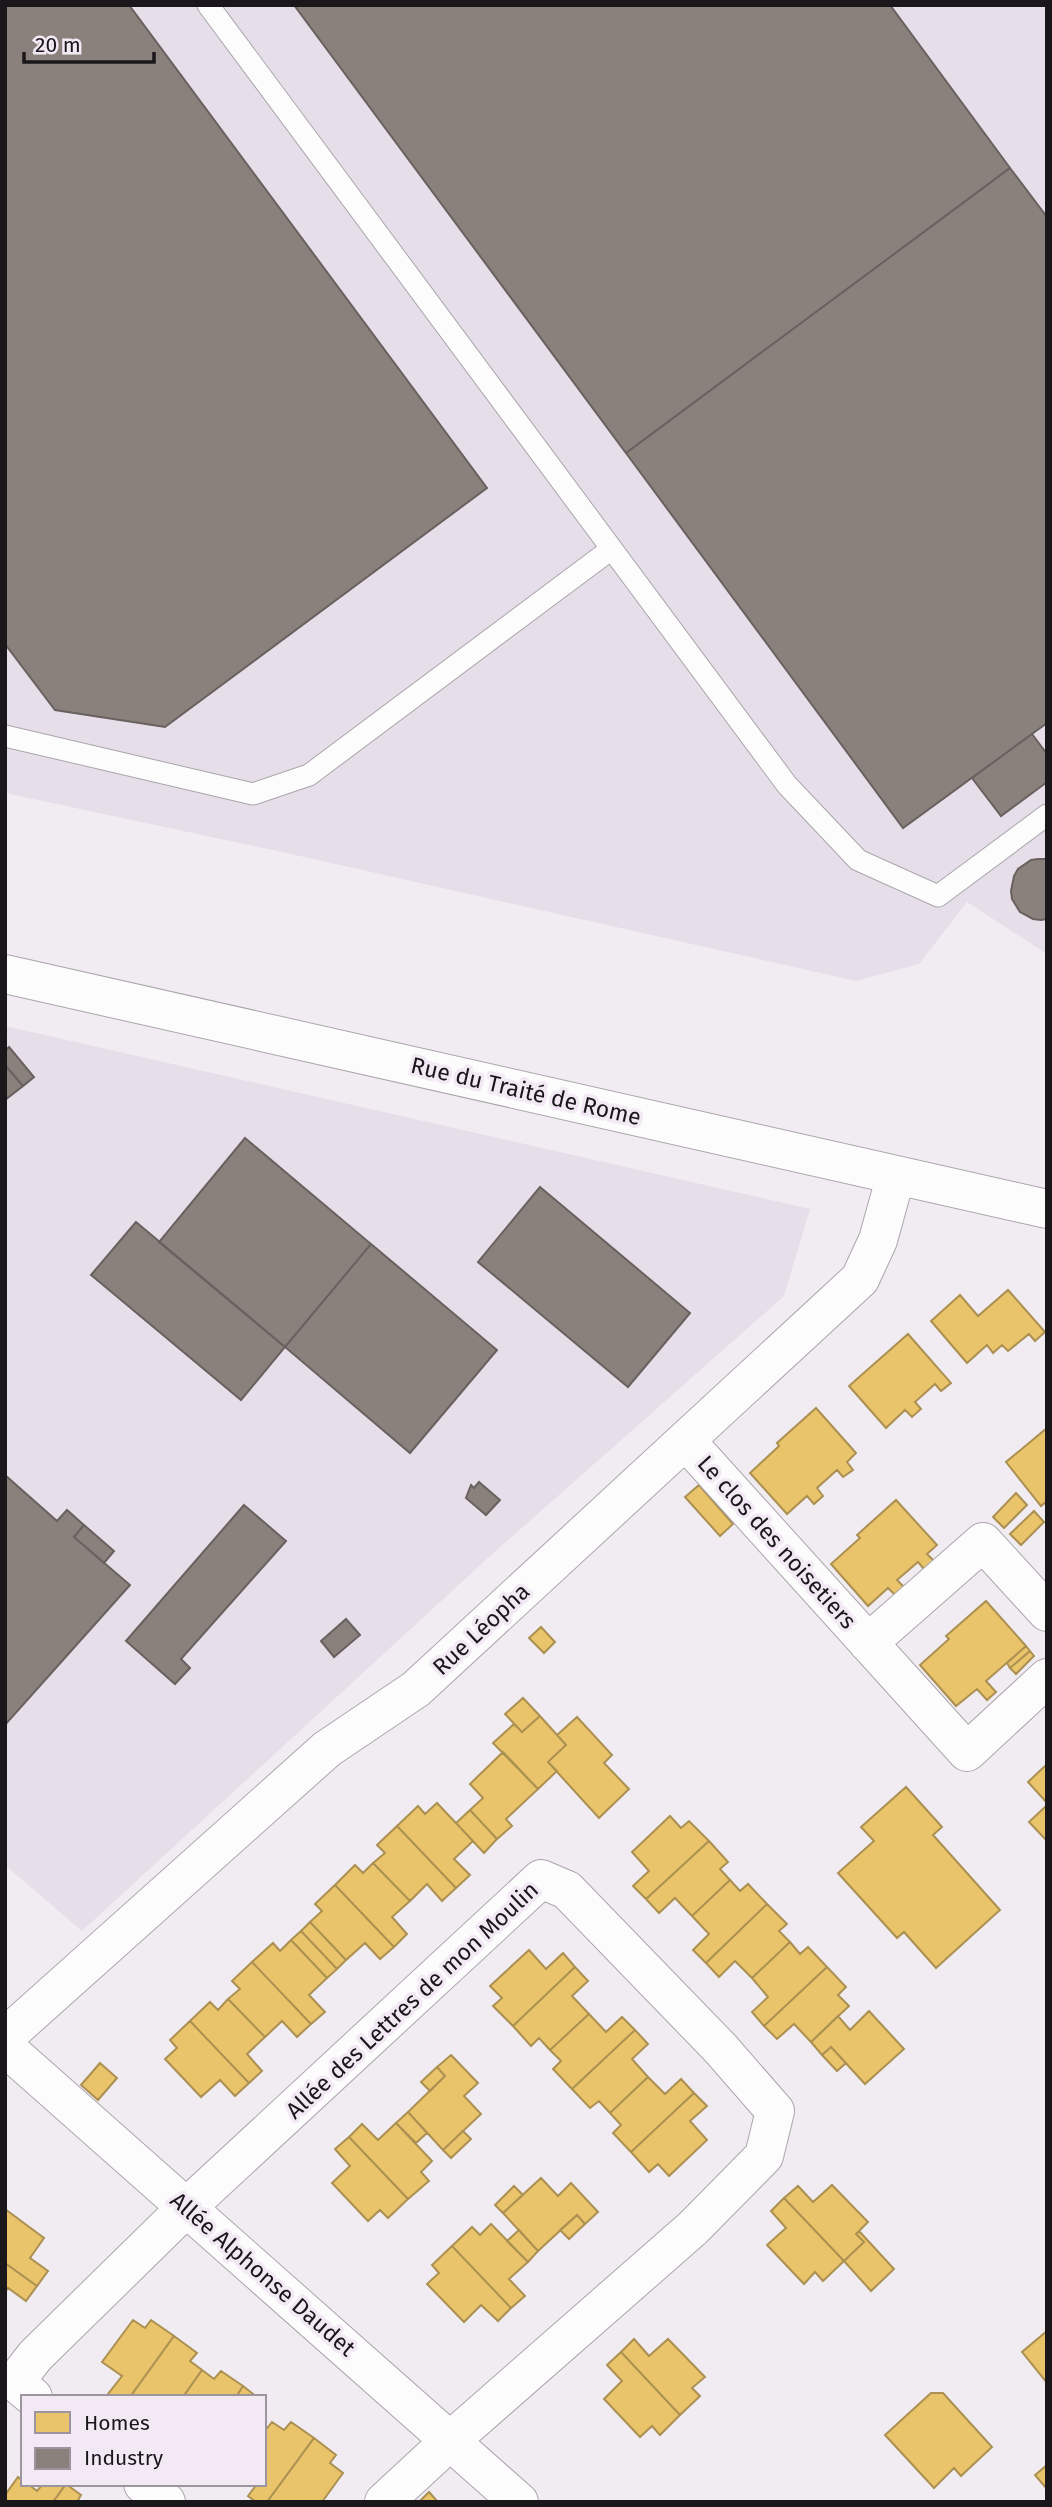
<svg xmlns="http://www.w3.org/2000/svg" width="1052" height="2507" viewBox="0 0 1052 2507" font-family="'Fira Sans',sans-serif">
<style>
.built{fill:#e6dee9}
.homes{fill:#e9c46a;stroke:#ab9052;stroke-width:2}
.industry{fill:#8a817c;stroke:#68615f;stroke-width:2}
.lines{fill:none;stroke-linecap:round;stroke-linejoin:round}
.lane-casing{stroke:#aaa6ab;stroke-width:23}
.street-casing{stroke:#aaa6ab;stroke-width:40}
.lane{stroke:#fdfcfd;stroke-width:21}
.street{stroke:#fdfcfd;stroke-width:38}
.labels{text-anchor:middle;stroke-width:7;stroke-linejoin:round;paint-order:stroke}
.street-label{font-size:23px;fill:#1a171b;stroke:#f2e9f5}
</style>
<rect width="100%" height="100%" fill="#f1ecf2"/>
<path class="built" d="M5 5H1047V954L967 902 919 964 856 981 291 854 5 793Z
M5 1026 810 1209 784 1296 489 1557 82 1931 5 1865Z"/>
<path class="homes" d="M1008 1290 1045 1332 1035 1341 1029 1334 1008 1351 1002 1345 993 1353 987 1345 967 1363 931 1321 960 1295 978 1316Z
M908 1334 951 1383 941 1391 935 1384 915 1402 921 1409 912 1417 905 1410 886 1428 849 1386Z
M816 1408 856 1453 847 1462 853 1470 843 1477 837 1470 817 1488 823 1496 814 1504 807 1496 787 1514 750 1473 779 1446 777 1443Z
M1047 1428V1501L1041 1506 1006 1462Z
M699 1485 733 1524 720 1536 685 1497Z
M1016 1493 1027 1505 1004 1528 993 1517Z
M896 1500 937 1545 927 1554 934 1561 924 1569 918 1562 897 1580 904 1587 895 1595 888 1588 868 1606 831 1564 860 1538 857 1535Z
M1034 1511 1044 1522 1021 1545 1010 1534Z
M986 1601 1026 1646 986 1681 996 1692 987 1700 977 1689 956 1706 920 1665 949 1639 946 1636Z
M541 1627 555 1642 544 1653 529 1638Z
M1026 1646 1030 1651 1010 1668 1007 1663Z
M1030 1651 1034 1656 1016 1674 1010 1668Z
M523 1698 540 1716 522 1732 505 1714Z
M540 1716 566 1745 548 1762 557 1771 538 1789 493 1743 514 1724 522 1732Z
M577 1717 612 1755 604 1763 629 1789 599 1818 548 1762 566 1745 557 1735Z
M503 1752 538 1789 506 1819 512 1826 497 1839 470 1810 483 1798 470 1784Z
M1047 1764V1803L1028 1782Z
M906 1787 942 1827 933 1835 1000 1910 936 1968 904 1932 897 1938 838 1873 874 1841 861 1827Z
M437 1803 473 1841 454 1859 470 1875 456 1888 397 1826 418 1806 425 1814Z
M1047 1805V1841L1029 1822Z
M470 1810 497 1839 484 1853 456 1823Z
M670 1816 681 1828 689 1821 709 1841 646 1899 633 1886 649 1871 632 1852Z
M397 1826 456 1888 442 1901 427 1884 410 1901 373 1863 385 1853 377 1845Z
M709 1841 728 1862 720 1869 730 1880 692 1916 675 1898 659 1913 646 1899Z
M373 1863 410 1901 392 1917 407 1934 394 1947 335 1885 355 1865 363 1873Z
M730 1880 740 1891 748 1884 767 1904 706 1963 693 1950 709 1934 692 1916Z
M335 1885 394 1947 380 1959 365 1943 346 1960 310 1922 322 1911 315 1904Z
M767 1904 787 1924 779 1931 790 1942 752 1978 735 1961 719 1977 706 1963Z
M310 1922 346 1960 337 1969 301 1931Z
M301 1931 337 1969 327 1978 291 1940Z
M291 1940 327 1978 309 1995 325 2012 311 2024 252 1962 273 1943 280 1951Z
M790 1942 800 1954 808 1947 827 1967 764 2026 752 2012 768 1997 752 1978Z
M529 1950 546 1969 563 1953 575 1967 513 2026 493 2006 502 1998 490 1986Z
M252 1962 311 2024 297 2037 282 2021 265 2037 228 1999 240 1989 232 1981Z
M575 1967 588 1981 572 1996 589 2014 550 2050 539 2038 531 2046 513 2026Z
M827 1967 846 1987 838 1995 849 2006 811 2042 794 2024 777 2039 764 2026Z
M228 1999 265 2037 247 2054 262 2071 249 2083 190 2021 210 2002 218 2010Z
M869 2011 904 2049 865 2084 831 2047 822 2055 811 2042 838 2016 850 2030Z
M589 2014 606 2032 622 2017 635 2030 572 2089 553 2069 561 2061 550 2050Z
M190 2021 249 2083 235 2096 220 2080 201 2097 165 2059 177 2048 170 2040Z
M635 2030 648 2044 632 2059 648 2077 610 2113 599 2101 590 2108 572 2089Z
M831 2047 846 2063 837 2071 822 2055Z
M451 2055 478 2083 464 2096 481 2114 443 2150 408 2112 445 2076 437 2067Z
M100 2063 117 2078 98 2100 81 2085Z
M437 2067 445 2076 430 2091 421 2082Z
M648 2077 665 2094 681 2079 694 2093 631 2152 613 2133 621 2125 610 2113Z
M694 2093 707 2106 690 2121 707 2140 669 2176 658 2164 649 2172 631 2152Z
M408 2112 427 2133 416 2143 396 2123Z
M396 2123 432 2161 421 2172 429 2181 408 2199 349 2137 362 2124 378 2140Z
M463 2131 471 2139 451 2158 443 2150Z
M349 2137 408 2199 388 2218 380 2210 368 2221 332 2183 350 2166 335 2149Z
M541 2178 558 2196 571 2183 598 2212 585 2224 577 2215 538 2251 503 2213Z
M832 2185 868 2222 856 2234 864 2242 844 2261 784 2198 798 2186 813 2202Z
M514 2186 523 2195 503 2213 495 2205Z
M784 2198 844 2261 823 2281 815 2272 804 2284 767 2245 786 2228 771 2211Z
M5 2209 44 2238 30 2258 48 2271 37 2286 5 2263Z
M577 2215 585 2224 569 2239 560 2230Z
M491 2224 528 2262 509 2279 525 2296 511 2308 452 2246 472 2227 480 2235Z
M519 2230 538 2251 528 2262 507 2241Z
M859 2231 894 2269 871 2291 844 2261 864 2242 856 2234Z
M452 2246 511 2308 498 2321 481 2305 464 2322 427 2284 439 2273 432 2265Z
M5 2263 37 2286 26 2301 8 2288 5 2292Z
M133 2320 145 2328 151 2320 174 2336 130 2397H112L108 2394 122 2376 102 2362Z
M1047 2331V2383L1022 2352Z
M174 2336 197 2353 190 2361 202 2370 183 2397H130Z
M634 2339 649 2356 668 2339 705 2377 692 2388 700 2396 680 2415 621 2352Z
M621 2352 680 2415 660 2435 652 2426 640 2437 604 2399 622 2381 607 2365Z
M202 2370 214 2379 221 2371 243 2386 236 2397H183Z
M243 2386 257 2397H236Z
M931 2393H943L992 2447 961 2476 954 2468 934 2488 885 2435Z
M272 2422 284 2430 291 2422 314 2438 267 2502H256L248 2496 257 2484H264V2432Z
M314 2438 336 2455 330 2463 343 2473 322 2502H267Z
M1047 2465V2489L1035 2475Z
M18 2477 23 2481V2484H28L37 2491 43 2484H66L53 2502H5V2495Z
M66 2484 81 2495 77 2502H53Z
M429 2492 438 2502H419Z"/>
<path class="industry" d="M5 5H129L487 488 165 727 55 710 5 644Z
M294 5H890L1010 168 626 453Z
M1010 168 1047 217V723L903 828 626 453Z
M1032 734 1047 754V782L1001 816 972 778Z
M1038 859H1047V919L1041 920 1033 919 1020 912 1012 899 1011 891 1014 876 1018 869 1031 860Z
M9 1047 34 1077 23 1086 5 1065V1051Z
M5 1065 23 1086 5 1100Z
M245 1138 371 1244 285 1347 159 1242Z
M540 1187 690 1313 628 1387 478 1262Z
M136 1222 285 1347 241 1400 91 1275Z
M371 1244 497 1350 410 1453 285 1347Z
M5 1475 57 1521 67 1510 84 1525 74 1537 130 1585 5 1725Z
M479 1482 500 1500 486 1515 466 1498 471 1485 474 1488Z
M244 1505 286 1541 181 1659 190 1668 175 1684 126 1641Z
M84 1525 114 1551 104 1563 74 1537Z
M346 1619 360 1635 334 1657 321 1641Z"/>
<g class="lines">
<g class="lane-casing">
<path id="lane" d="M208 5 787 785 858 860 938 896 1047 815
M5 736 253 794 309 775 610 550"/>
</g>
<g class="street-casing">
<path id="street" d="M5 974 1047 1209
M686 1441 967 1752 1047 1678
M868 1643 983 1542 1047 1612
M5 2037 327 1749 416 1689 860 1279 878 1240 896 1175
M5 2047 519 2502
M33 2397 15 2382 35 2356 187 2207 541 1879 567 1890 721 2049 775 2111 764 2156 693 2228 451 2440 384 2502
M143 2484 166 2502"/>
</g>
<use href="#lane" class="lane"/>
<use href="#street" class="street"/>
</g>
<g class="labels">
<g class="street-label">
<text transform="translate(526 1091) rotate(13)" y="8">Rue du Traité de Rome</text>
<text transform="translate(777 1542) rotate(48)" y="8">Le clos des noisetiers</text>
<text transform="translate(481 1629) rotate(-43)" y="8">Rue Léopha</text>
<text transform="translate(412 2000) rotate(-43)" y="8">Allée des Lettres de mon Moulin</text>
<text transform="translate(263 2274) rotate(41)" y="8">Allée Alphonse Daudet</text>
</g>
</g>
<rect width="1052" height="2507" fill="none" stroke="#1a171b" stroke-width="14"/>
<rect x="21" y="2395" width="245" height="91" fill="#f2e9f5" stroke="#9c959e" stroke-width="2"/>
<rect x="35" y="2412" width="35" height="21" fill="#e9c46a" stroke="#9c959e" stroke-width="2"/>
<text x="84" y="2430" font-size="21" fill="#1a171b">Homes</text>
<rect x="35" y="2448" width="35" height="21" fill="#8a817c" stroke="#9c959e" stroke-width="2"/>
<text x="84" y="2465" font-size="21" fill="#1a171b">Industry</text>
<path d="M24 52v10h130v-10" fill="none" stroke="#1a171b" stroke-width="3.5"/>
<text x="35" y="52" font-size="21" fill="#1a171b" stroke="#f2e9f5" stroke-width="5" paint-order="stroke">20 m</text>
</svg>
